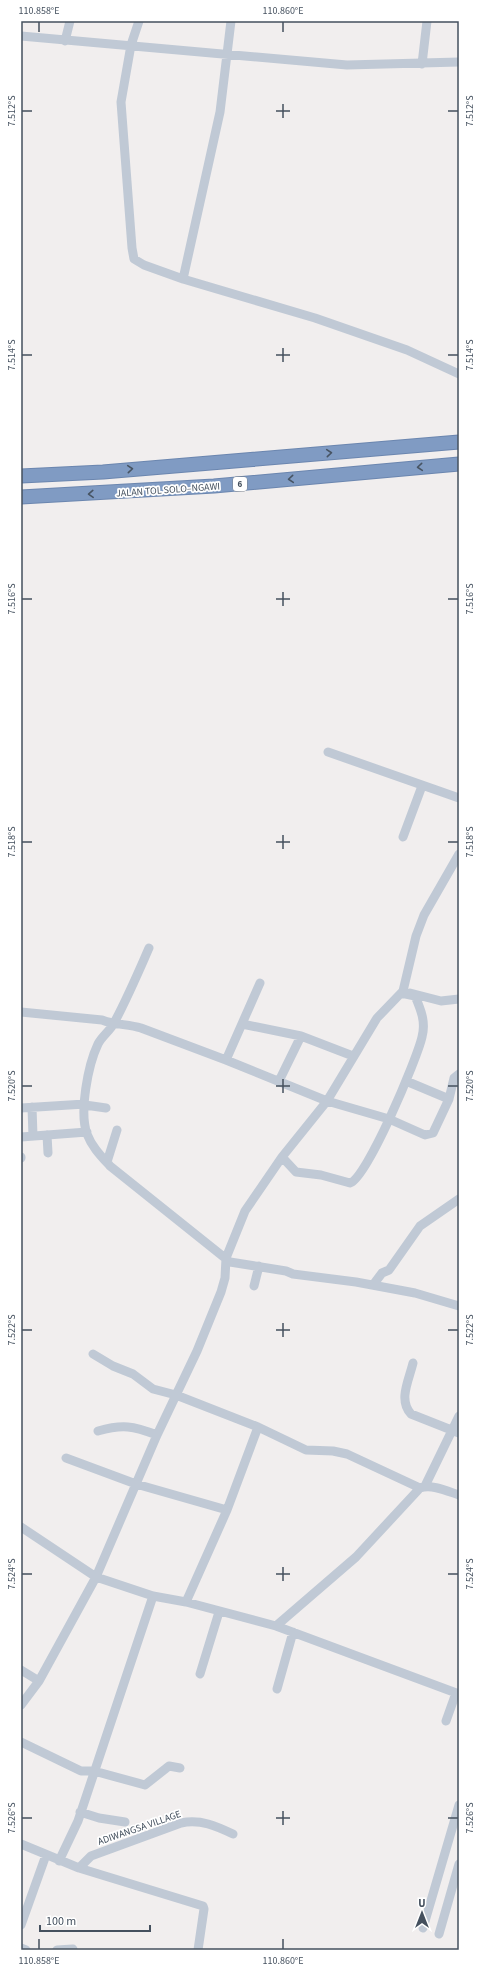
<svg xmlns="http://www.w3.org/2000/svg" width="480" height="1971" viewBox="0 0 480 1971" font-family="'Source Sans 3',sans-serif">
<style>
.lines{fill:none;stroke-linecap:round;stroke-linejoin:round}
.highway-casing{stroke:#6b86af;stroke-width:15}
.minor{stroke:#c0c9d5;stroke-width:9}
.highway{stroke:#809bc3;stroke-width:13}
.oneway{stroke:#475463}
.ticks{fill:none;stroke:#44505e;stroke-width:1.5}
.labels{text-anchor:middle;stroke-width:3.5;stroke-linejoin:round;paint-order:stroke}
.shield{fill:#fff;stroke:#7c848e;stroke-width:1}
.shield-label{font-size:9px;font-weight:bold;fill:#44505e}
.street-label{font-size:10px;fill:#44505e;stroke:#fff}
.neatline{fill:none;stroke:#44505e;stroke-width:1.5}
.ticks-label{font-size:10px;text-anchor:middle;fill:#44505e}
</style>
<rect width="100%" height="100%" fill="#f1eeee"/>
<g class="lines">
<g class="highway-casing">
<path id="highway" d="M21 476 103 472 459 442
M21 497 214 486 459 464"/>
</g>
<path class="minor" d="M139 21 131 45 121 102 132 248 134 259 144 265 183 279 315 318 407 350 459 374
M21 36 347 65 459 62
M65 41 70 21
M422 64 427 21
M183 279 220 112 231 21
M328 752 459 798
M403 837 422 786
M149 948C138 973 127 999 114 1023 110 1031 102 1036 98 1044 88 1065 79 1112 87 1134 92 1147 101 1156 110 1166L230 1262 286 1271 293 1274 356 1282 415 1293 459 1306
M410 993 441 1001 459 999
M21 1012 102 1020C115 1025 128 1024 141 1028L226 1060 327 1101 389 1119 425 1135 433 1133 449 1099 406 1081
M242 1024 301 1036 353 1056
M226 1060 260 983
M279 1081 301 1036
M449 1099 454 1078 459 1074
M85 1105 106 1108
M32 1107 33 1136
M21 1108 85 1104
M47 1135 48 1153
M21 1137 87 1132
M21 1157V1158
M282 1157 296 1172 321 1175 350 1183C367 1178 417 1059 422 1037 426 1022 421 1010 415 996L401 993
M107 1162 117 1130
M373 1285 382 1273 389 1270 420 1226 459 1199
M254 1286 259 1266
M93 1354 113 1366 133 1374 153 1389 176 1395 258 1427 306 1450 333 1451 347 1454 420 1488
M413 1363C409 1380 398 1400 411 1414L459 1433
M98 1431C123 1424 133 1426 157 1435
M66 1458 136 1484 227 1510 186 1602
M425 1486 459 1416
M227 1510 258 1427
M21 1527 96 1577 153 1596 186 1602 276 1626 459 1694
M276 1626 356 1557 420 1488C432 1484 447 1491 459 1495
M21 1670 39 1681
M200 1674 219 1612
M277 1689 293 1632
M21 1705 39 1681 96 1577 157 1435 197 1351 221 1292 225 1278 226 1258 245 1211 282 1157 327 1101 377 1018 403 991 416 936 424 915 459 854
M446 1721 456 1693
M21 1742 81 1771H94L145 1785 169 1766 180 1768
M80 1812 99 1818 125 1822
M21 1844 79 1868 203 1906 204 1909 198 1950
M59 1861 78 1821 153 1596
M79 1868 91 1856 181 1823C201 1819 216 1826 233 1834
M21 1925 46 1855
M423 1928 459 1805
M439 1934 459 1864
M21 1948 26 1950
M57 1950 73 1949"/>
<use href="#highway" class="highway"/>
</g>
<defs><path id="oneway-chevron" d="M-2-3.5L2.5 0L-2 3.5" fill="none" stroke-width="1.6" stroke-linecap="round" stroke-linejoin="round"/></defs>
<g class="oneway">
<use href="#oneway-chevron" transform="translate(329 453) rotate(-5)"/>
<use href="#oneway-chevron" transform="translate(420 467) rotate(175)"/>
<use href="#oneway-chevron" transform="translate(130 469) rotate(-5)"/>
<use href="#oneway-chevron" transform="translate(291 479) rotate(175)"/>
<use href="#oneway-chevron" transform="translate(91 494) rotate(177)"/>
</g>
<path class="ticks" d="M39 22V32M283 22V32M283 104V118M22 111H32M276 111H290M448 111H458M283 348V362M22 355H32M276 355H290M448 355H458M283 592V606M22 599H32M276 599H290M448 599H458M283 835V849M22 842H32M276 842H290M448 842H458M283 1079V1093M22 1086H32M276 1086H290M448 1086H458M283 1323V1337M22 1330H32M276 1330H290M448 1330H458M283 1567V1581M22 1574H32M276 1574H290M448 1574H458M283 1811V1825M22 1818H32M276 1818H290M448 1818H458M39 1939V1949M283 1939V1949"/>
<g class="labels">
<rect class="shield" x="233" y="477" width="14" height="14" rx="3"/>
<g class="shield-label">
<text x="240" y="487">6</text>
</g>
<g class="street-label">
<text transform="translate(168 489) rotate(-4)" y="4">JALAN TOL SOLO–NGAWI</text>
<text transform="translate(139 1827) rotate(-19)" y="4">ADIWANGSA VILLAGE</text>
</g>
</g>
<rect width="480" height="1971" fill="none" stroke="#ffffff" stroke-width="44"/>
<g transform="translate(422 1913)" stroke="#ffffff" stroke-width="3" paint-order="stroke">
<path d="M0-3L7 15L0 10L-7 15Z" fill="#44505e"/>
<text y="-6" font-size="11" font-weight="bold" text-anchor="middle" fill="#44505e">U</text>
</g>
<path d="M40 1925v6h110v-6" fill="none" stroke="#44505e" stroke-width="2"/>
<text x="46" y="1925" font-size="12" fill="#44505e" stroke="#ffffff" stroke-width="3" paint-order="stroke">100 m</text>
<rect x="22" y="22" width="436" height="1927" class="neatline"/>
<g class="ticks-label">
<text x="39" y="14">110.858°E</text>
<text x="283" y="14">110.860°E</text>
<text transform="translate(11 111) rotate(-90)" y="4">7.512°S</text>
<text transform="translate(469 111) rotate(-90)" y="4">7.512°S</text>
<text transform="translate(11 355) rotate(-90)" y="4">7.514°S</text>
<text transform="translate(469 355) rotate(-90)" y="4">7.514°S</text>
<text transform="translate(11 599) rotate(-90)" y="4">7.516°S</text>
<text transform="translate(469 599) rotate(-90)" y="4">7.516°S</text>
<text transform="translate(11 842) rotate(-90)" y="4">7.518°S</text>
<text transform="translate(469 842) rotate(-90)" y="4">7.518°S</text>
<text transform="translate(11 1086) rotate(-90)" y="4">7.520°S</text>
<text transform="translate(469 1086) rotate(-90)" y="4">7.520°S</text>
<text transform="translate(11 1330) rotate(-90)" y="4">7.522°S</text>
<text transform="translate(469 1330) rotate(-90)" y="4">7.522°S</text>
<text transform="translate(11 1574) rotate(-90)" y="4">7.524°S</text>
<text transform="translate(469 1574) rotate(-90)" y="4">7.524°S</text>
<text transform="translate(11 1818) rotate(-90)" y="4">7.526°S</text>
<text transform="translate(469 1818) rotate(-90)" y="4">7.526°S</text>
<text x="39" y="1964">110.858°E</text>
<text x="283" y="1964">110.860°E</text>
</g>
</svg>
